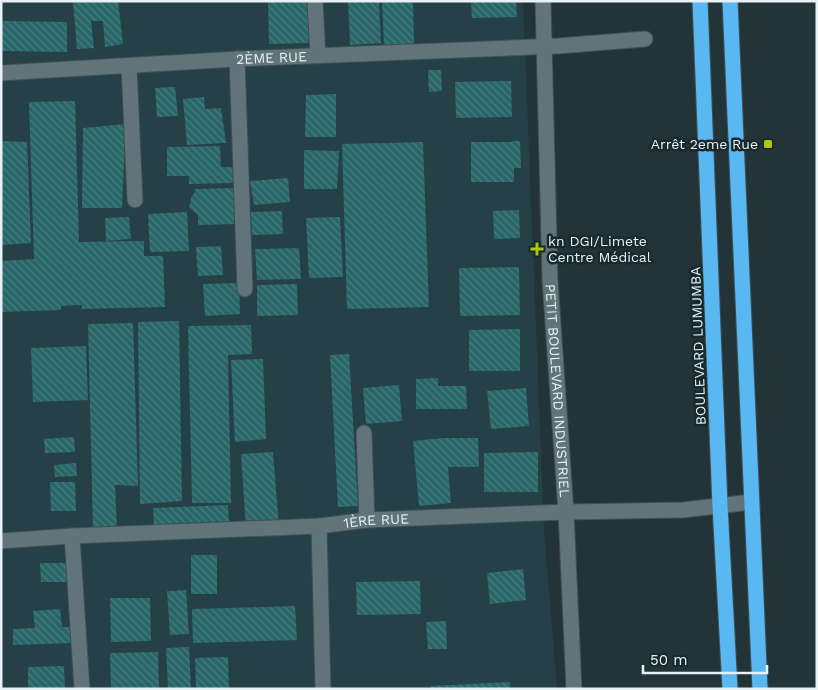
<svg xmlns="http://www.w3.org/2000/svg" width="818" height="690" viewBox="0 0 818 690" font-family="'Work Sans',sans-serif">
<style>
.built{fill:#264047}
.building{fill:url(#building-back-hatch)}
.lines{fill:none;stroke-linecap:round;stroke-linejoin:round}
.minor-casing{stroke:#404f53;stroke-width:17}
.highway-casing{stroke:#404f53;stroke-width:17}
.minor{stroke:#61747a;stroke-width:15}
.highway{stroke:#59b7f2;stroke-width:15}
.poi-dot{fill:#adc60d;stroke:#192a2f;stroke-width:2}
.labels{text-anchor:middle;stroke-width:5;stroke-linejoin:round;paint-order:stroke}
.street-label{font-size:14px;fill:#e8f2f6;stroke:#192a2f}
.poi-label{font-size:14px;fill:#e8f2f6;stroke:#192a2f;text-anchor:end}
</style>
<defs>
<pattern id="building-back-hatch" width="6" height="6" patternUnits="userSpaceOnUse" patternTransform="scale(1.25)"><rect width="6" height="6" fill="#296668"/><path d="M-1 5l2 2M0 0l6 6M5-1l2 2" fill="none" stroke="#487c7e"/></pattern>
</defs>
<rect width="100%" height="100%" fill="#233439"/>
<path class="built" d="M1 1H523L544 531 557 689H1Z"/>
<path class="building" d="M73 1H118L123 44 105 47 103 21H91L94 48 77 49Z
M268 1H309L311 43 269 44Z
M348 1H379L381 43 350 45Z
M382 1H413L414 44 384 45Z
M471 1H516L517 17 472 18Z
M1 21 67 22V52L1 51Z
M428 70H441L442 91 429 92Z
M511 81 512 117 456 118 455 82Z
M175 87 178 116 157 117 155 88Z
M336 94V137H305L306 95Z
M204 97 205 109 221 108 226 143 187 145 183 99Z
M75 101 79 242 144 241V256H163L165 307 82 309V305L61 306V310L1 312V261L34 259 29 102Z
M126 124 122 208H82L83 128Z
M1 141 27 142 31 243 1 245Z
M512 141H520L521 168H514V182H471V142H513Z
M423 142 429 307 347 309 342 144Z
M220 146 221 167H237V183L189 184V176H167V147Z
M304 150 339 151 337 189H304Z
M288 178 290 202 254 205 250 181Z
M234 188 235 224 198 225V215L189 207 192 196 195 192V189Z
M519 210 520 238 494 239 493 211Z
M282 211 283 234 252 235 251 212Z
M187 212 189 251 150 252 148 214Z
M129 217 131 239 106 241 105 218Z
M340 217 343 277 309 278 306 218Z
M221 246 223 275 198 276 196 247Z
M299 248 301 279 257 280 255 249Z
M519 267 520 315 460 316 459 268Z
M239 283 240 314 205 316 203 284Z
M297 284 298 315 257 316V285Z
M179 321 182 501 140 504 138 322Z
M133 323 138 486 115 485 117 528H93L88 324Z
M251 325 252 354 228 355 231 503H192L188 326Z
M520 329V371H469V330Z
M86 346 88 400 33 402 31 348Z
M349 354 358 506 338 507 330 355Z
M263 359 266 439 235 442 231 360Z
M438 378V386H466L467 409H416V379Z
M399 385 402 421 366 424 363 388Z
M526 388 529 426 491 429 487 391Z
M74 437 75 452 45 453 44 439Z
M443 438H478L479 467H448L451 503 419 506 413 441Z
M273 452 279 526 246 528 241 454Z
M538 452V492H484V453Z
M76 463 77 476 55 477 54 465Z
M50 482H75L76 511H51Z
M228 505 229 522 154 525 153 508Z
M191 555H217V594H191Z
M40 563H69V582H41Z
M523 569 526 600 490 604 487 573Z
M420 581 421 614 357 615 356 582Z
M186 590 189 634 170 635 167 591Z
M110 598H150L151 641 111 642Z
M295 606 297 640 193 643 192 609Z
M60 609 62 627H71L72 643 13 645V629L35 628 33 611Z
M446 621 447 649H428L426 622Z
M189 647 191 689H168L166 648Z
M158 652 159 689H111L110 653Z
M228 657 229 689H196L195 658Z
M64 666 65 689H28V667Z
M510 682V689H431V686Z"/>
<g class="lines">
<g class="minor-casing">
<g id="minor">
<path d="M315 1 318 55"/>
<path id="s1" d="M543 1 550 280 566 512 574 689"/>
<path d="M237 59 245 289"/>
<path d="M129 66 135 200"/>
<path id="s2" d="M1 73 237 59 558 46 645 39"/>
<path d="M364 433 367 520"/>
<path d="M319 526 323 689"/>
<path d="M72 536 82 689"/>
<path id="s3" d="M1 541 72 536 319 526 367 520 566 512 683 510 751 502"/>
</g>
</g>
<g class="highway-casing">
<path id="highway" d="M700 1 720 506 730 689
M730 1 760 689"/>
</g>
<use href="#minor" class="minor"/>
<use href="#highway" class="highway"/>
</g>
<g class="poi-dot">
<rect x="763" y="139" width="10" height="10" rx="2.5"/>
<path d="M534.5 241.5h5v5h5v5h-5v5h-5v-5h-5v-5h5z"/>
</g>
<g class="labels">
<g class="street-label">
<text dy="5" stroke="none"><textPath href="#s2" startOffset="271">2ÈME RUE</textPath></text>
<text transform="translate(698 346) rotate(-92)" y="5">BOULEVARD LUMUMBA</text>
<text dy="5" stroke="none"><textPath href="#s1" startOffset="390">PETIT BOULEVARD INDUSTRIEL</textPath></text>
<text dy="5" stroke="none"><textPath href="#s3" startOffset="376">1ÈRE RUE</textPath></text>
</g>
<g class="poi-label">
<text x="758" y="149">Arrêt 2eme Rue</text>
<text x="548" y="246" text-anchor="start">kn DGI/Limete<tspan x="548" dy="16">Centre Médical</tspan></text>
</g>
</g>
<rect width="818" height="690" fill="none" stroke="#e8f2f6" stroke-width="5"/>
<path d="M643 665v8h124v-8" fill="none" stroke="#e8f2f6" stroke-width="2.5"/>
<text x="650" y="665" font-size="15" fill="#e8f2f6" stroke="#192a2f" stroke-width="4" paint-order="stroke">50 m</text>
</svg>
